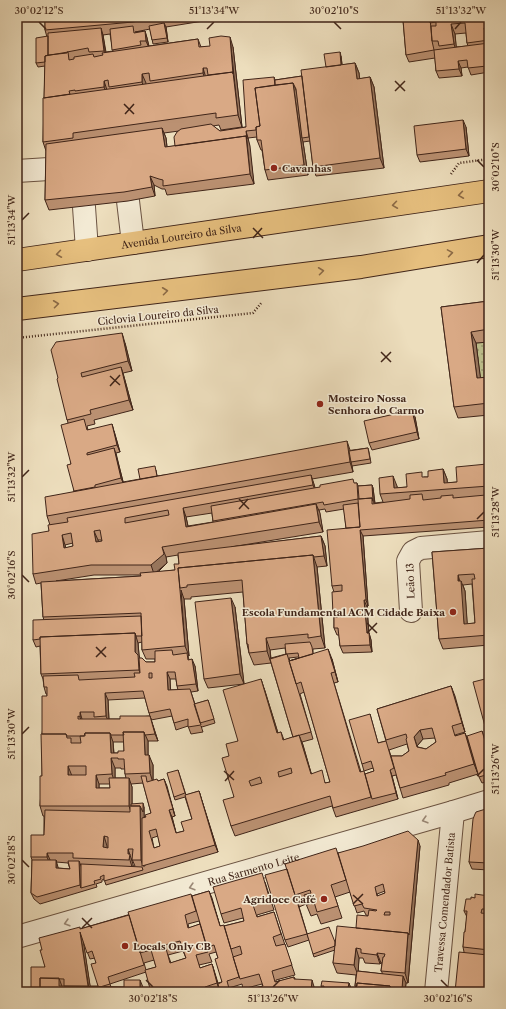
<svg xmlns="http://www.w3.org/2000/svg" width="506" height="1009" viewBox="0 0 506 1009" font-family="'Libre Caslon Text',serif">
<style>
.garden{fill:url(#garden-dots);stroke:#7f7253}
.lines{fill:none;stroke-linecap:round;stroke-linejoin:round}
.minor-casing{stroke:#6b5342;stroke-width:24}
.major-casing{stroke:#402519;stroke-width:24}
.path{stroke:#402519;stroke-width:2.5;stroke-dasharray:1 2;stroke-linecap:butt}
.minor{stroke:#f3ead4;stroke-width:22}
.major{stroke:#e6bf7e;stroke-width:22}
.wall{fill:#bb9172;stroke:#402519;fill-rule:evenodd}
.shaded-wall{fill:#98765d;stroke:#402519}
.building{fill:#d9a985;stroke:#402519;fill-rule:evenodd}
.oneway{stroke:#8b6a46}
.oneway2{stroke:#9a8876}
.ticks{fill:none;stroke:#402519;stroke-width:1.5}
.poi-dot{fill:#8f2418;stroke:#f3ead4;stroke-width:1.5}
.labels{text-anchor:middle;stroke-width:3;stroke-linejoin:round;paint-order:stroke}
.poi-label{font-size:10px;font-weight:bold;fill:#402519;stroke:#f3ead4;text-anchor:start}
.street-label{font-size:10px;fill:#402519;stroke:#f3ead4}
.neatline{fill:none;stroke:#402519;stroke-width:1.5}
.ticks-label{font-size:10px;text-anchor:middle;fill:#402519}
</style>
<defs>
<pattern id="garden-dots" width="8" height="8" patternUnits="userSpaceOnUse"><rect width="8" height="8" fill="#bec08d"/><path d="M2 2h.1M6 6h.1" fill="none" stroke="#9c9c72" stroke-width="1.8" stroke-linecap="round"/></pattern>
</defs>
<rect width="100%" height="100%" fill="#eddebd"/>
<filter id="stains"><feTurbulence type="fractalNoise" baseFrequency=".005" numOctaves="4"/><feColorMatrix values="0 0 0 0 .2 0 0 0 0 .09 0 0 0 0 .02 0 0 0 .5 -.17"/></filter>
<radialGradient id="worn" r=".72"><stop offset=".6" stop-color="#630" stop-opacity="0"/><stop offset="1" stop-color="#630" stop-opacity=".3"/></radialGradient>
<path class="garden" d="M489 342V389L482 390 476 343Z"/>
<g class="lines">
<g class="minor-casing">
<g id="minor">
<path d="M17 171 49 169"/>
<path d="M128 201 133 243"/>
<path d="M84 207 87 250"/>
<path d="M411 611 408 561 413 552 421 548 489 542"/>
<path id="s1" d="M17 937 453 812 489 801"/>
<path id="s2" d="M436 992 453 812"/>
</g>
</g>
<g class="major-casing">
<g id="major">
<path id="s3" d="M17 260 489 191"/>
<path d="M17 309 361 267 489 246"/>
</g>
</g>
<path class="path" d="M451 174 459 163 489 159
M17 338 253 313 262 302"/>
<use href="#minor" class="minor"/>
<use href="#major" class="major"/>
</g>
<path class="wall" d="M45 17H228L166 27 168 42 153 44 150 29 135 32 145 31 147 38 149 46 198 39 201 47H233L242 127 221 130 219 125 213 126 220 131 246 127 274 77 275 80 302 76 326 67 341 56 342 65 355 63 359 73V79L370 77 374 87 384 168 316 176 313 167 310 141 303 142 308 175 268 180 265 170 262 150H261L257 140V137L248 138 254 184 167 195 165 189H162L154 185 155 196 128 201 49 210 45 200 46 151 43 142 45 66 38 67 36 63 47 37 45 30ZM110 34 113 51 106 52 103 35ZM179 131 175 146 167 147 166 138 164 133Z
M489 17V72L471 75 468 67 461 68 462 76 439 78 436 71 435 58 409 62 406 55 403 20ZM466 33 467 43 468 46 456 47 455 34Z
M466 127 469 156 420 162 417 155Z
M489 301V342L476 343 480 378 489 377V415L458 418 454 407 441 307Z
M125 343 132 371 123 373 133 410 94 420 95 424 87 426 88 430 114 431 120 452 116 453 123 482 140 479 156 470 157 476 368 448 369 452 371 463 352 466 353 472 312 479 315 488 357 483 358 486 372 485 373 488 375 503 383 502 380 494 397 486V488L407 487 424 477H428L443 469 447 479V483L457 482 487 464 489 468V527L363 536 368 606 367 607 369 633 371 640 372 652 343 653 340 646 339 635H337L334 628V617L333 614 334 592 332 586 346 528 344 509 326 512 325 509 319 510 323 532 231 547 321 536 325 546 327 566 317 567 325 648 313 649V654L332 659 338 682 334 683 361 772 365 774 374 771 373 768 364 771 362 764 370 714 378 743 386 741 377 709 451 686 465 732 455 735 456 736 465 733 478 774 449 783V785L403 798 396 775 392 776 398 799 336 817 332 806 235 836 231 826 234 797 229 756 238 741 244 684 208 688 204 679 235 607 244 684 264 688 278 733 281 732 284 740 293 737 271 663 254 665 249 653 247 644 243 592 191 597V599H184L189 656H188L189 660 195 666 198 691 191 692 195 704 208 700 215 723 202 727 201 726 203 732 191 734 188 726 176 730 172 716 151 720 145 698 108 700 109 719H120L150 716 158 741H148V755L153 765V780L158 781 164 779 175 816 172 817 176 833 184 831 192 819 185 797 175 800 174 797 178 770 186 795 199 791 218 852 106 885 104 879 102 880V882L96 884 97 887 40 904 34 899 31 893 32 860 31 857 44 835V816H43L40 806 42 776V734L47 696V694H46L44 687 43 679 41 674 40 646 36 647 33 640 44 620 43 617 41 583 36 584 33 574 49 531 50 525 47 516 74 491 71 464 68 423 58 378ZM212 513 213 522 188 526 186 517ZM98 540H102V541L98 542ZM73 543V546L66 548 65 545ZM178 555 179 564 175 570 158 572 167 563 166 557ZM94 575H141V576L56 581ZM142 642V650L146 659H155V662H146L139 658V655L138 643ZM285 648 286 654 271 658 270 650ZM298 657 299 658 290 661 289 658ZM170 679H176L177 686 178 690H170ZM304 692 330 782 326 783 311 773 302 742 313 739 300 694ZM435 738 436 742 426 749 418 747 417 746 423 739ZM113 742H124V751L118 753H114ZM407 744 409 751 402 756H391L389 750ZM115 768H121V769H125V774L126 778H115ZM143 783 151 813 144 817V807L132 804V787L131 784ZM99 784H110V788H99ZM158 836 160 846 154 848 152 838ZM131 859H132L135 866H133ZM56 862 68 863 70 869 58 868Z
M415 417 419 439 372 450 369 443Z
M489 548V645L443 649 439 639 432 552ZM472 584 475 623 467 624 465 591 463 585Z
M482 731 489 753V781L482 783 479 777Z
M489 808V870L472 869 469 862Z
M420 846 408 983H406L405 992H357L355 986 356 975 337 973 333 963 335 950 314 957 313 954 335 942 356 928 368 916 366 915 364 911 357 913 350 892 335 897 342 918 321 924 317 914 311 916 306 904 299 907 297 900 309 940 288 947 285 940 287 869 338 853ZM385 891V893L378 896 377 894ZM359 958H363L365 963 380 964 381 963H382L381 971 383 974 358 971Z
M265 882 274 910 257 915V917L274 912 295 975 276 980V982L294 977 295 979 315 990 243 991 263 986 262 984 243 989 242 984 229 988 230 992H151L146 972 110 984 111 987 145 992H32L31 988 45 967 42 950 80 929 209 891 220 926H224L244 921 243 918 224 923 221 914ZM199 921 200 924 189 928 188 924ZM83 941 90 959 95 958 96 963 98 986H90ZM183 951 186 958 171 963 168 955ZM216 952 218 958 222 982 218 983 212 964 200 968 199 965 212 962 209 954ZM154 960 156 967 146 970 144 963Z
M489 896V992L464 952 463 947 467 917 464 911 471 899 475 898Z
M349 983 352 992H323L321 986Z"/>
<path class="shaded-wall" d="M164 23 166 27 168 42 167 38Z
M451 24 455 34 457 54 454 44Z
M101 28 103 35 106 57 104 51Z
M145 31 147 38 149 48 146 41Z
M230 37 233 47 242 127 238 115Z
M340 52 341 56 343 72 342 68Z
M486 54 489 61V70L487 66Z
M458 61 461 68 462 76 459 69Z
M355 63 359 73 361 88 357 79Z
M203 68 206 78V83L203 73Z
M142 74 146 83 145 91 142 82Z
M370 77 374 87 384 168 380 158Z
M104 81 107 90 108 97 104 87Z
M293 83 297 92 302 138 303 142 308 175 304 165Z
M463 120 466 127 469 156 466 149Z
M162 128 166 138 168 157 165 147Z
M246 131 248 138 250 146 254 184 250 174Z
M150 176 154 185 155 196 152 187Z
M471 332 476 343 482 390 477 378Z
M122 333 125 343 132 371 128 361Z
M121 367 124 377 133 410 129 400Z
M412 410 415 417 419 439 417 432Z
M112 424 120 452 117 445Z
M347 441 350 450 352 462H351L352 466 353 472 350 462Z
M114 448 116 455 124 485 121 478Z
M443 469 447 479 448 489 444 483Z
M311 475 314 484 317 495 313 485Z
M393 476 397 486V493L394 488Z
M372 485 373 488 375 505 373 501Z
M316 504 320 513 323 532 319 522Z
M183 508 186 517 190 536 186 527Z
M360 530 363 536 368 606 366 600Z
M94 531 98 540 100 552 96 542Z
M62 535 65 545 67 558 64 548Z
M321 536 325 546 327 566 324 556Z
M162 547 166 557 167 563 154 574 151 565Z
M313 555 317 567 325 648 321 636Z
M458 575 461 585V581L465 591 468 634 464 624Z
M181 590 184 599 189 656 185 646Z
M231 598 235 607 244 684 240 674Z
M364 600 367 607 369 640 367 633Z
M135 633 138 643 139 655 142 665 143 680 139 670 135 652Z
M369 633 371 640 372 652 370 645Z
M266 638 270 650 271 663 267 651Z
M328 649 332 659 338 682 335 672Z
M192 659 195 666 198 691 196 684Z
M167 672 170 679 171 697 168 690Z
M261 679 264 688 281 743 277 733Z
M451 686 455 696 465 732 462 723Z
M105 693 108 700 109 723 106 716Z
M80 712 82 719V723L80 717Z
M150 716 152 723 158 741 155 734Z
M420 730 423 739 417 746 421 757 414 737Z
M144 732 148 741V765L145 755Z
M110 733 113 742 114 758 111 753Z
M465 733 469 743 478 774 474 764Z
M299 735 303 745 314 783 311 774Z
M149 755 153 765V783L150 773Z
M111 758 115 768V784L112 774Z
M68 766 72 776 68 775Z
M390 770 392 776 398 799 396 793Z
M96 775 99 784V798L96 788Z
M129 778 132 787V812H131L129 806Z
M164 779 167 786 175 816 173 809Z
M199 791 201 798 218 852 215 845Z
M143 803 144 807 145 866H143L141 860 140 806Z
M169 810 172 817 178 840 176 833Z
M104 836 107 846V857L103 847Z
M418 840 420 846 408 983 405 973 408 933Z
M128 849 133 864V870L128 854Z
M47 853 51 862V867L47 857Z
M56 860 58 867V875L56 868Z
M79 861 82 868 81 888 80 885Z
M209 891 212 898 222 933 220 926Z
M80 932 83 939 91 992 89 989Z
M356 948 359 958 358 975 354 965Z
M377 953 381 963 380 964 377 955Z
M488 955 489 957V973L487 967Z
M212 964 215 974 220 992 217 983Z
M403 976 406 983 405 992H403L402 989Z
M59 978 64 992 57 989Z
M140 980 145 992H140Z
M312 980 315 990V992H311Z
M349 983 352 992H350L348 988Z
M390 986 392 992H389Z"/>
<path class="building" d="M45 17H163L133 22 45 30Z
M430 17H489V27L484 28 485 33H489V40L467 43 465 23 451 24 454 44 439 46 438 41H432L431 26H436V22L430 23Z
M430 18 432 41 434 50 489 43V53L486 54 487 66 468 68 467 60 458 61 459 69 436 71 434 50 406 55 403 20Z
M164 23 167 38 152 40 149 26Z
M133 26 134 33 145 31 146 41H140L141 45 112 50 110 29Z
M101 28 104 51 89 52 88 48 67 52V53L48 55V33Z
M48 36V55L45 56V62L36 63V38Z
M221 36 230 37 233 74V72L208 75 207 68H203V73L150 81 149 73 142 74V82L109 87 108 80 104 81V87L75 91V90L69 91 70 94 44 98 45 56 68 52 69 60 74 59V57L93 54 94 57 103 55 102 53 198 39 199 47 210 46 209 38Z
M340 52 341 65 326 67 324 54Z
M355 63 357 79 370 77 380 158 313 167 301 70Z
M233 72 238 115 216 118V113L73 133V138L43 142V98Z
M302 76 309 137 302 138 296 89 293 83 275 85V80Z
M274 77 275 85 255 88 260 126 256 127V130L246 131 247 139 246 136 175 146 174 137 177 132 181 129 211 124 220 131 246 127 243 80Z
M293 83 304 165 265 170 261 140H257L256 127 260 126 255 88Z
M463 120 466 149 417 155 414 126Z
M162 128 165 147 246 136 250 174 163 186V180L159 179 150 176 152 187 124 192 45 200 46 144Z
M489 301V329L471 332 477 378 489 377V403L454 407 441 307Z
M122 333 128 361 81 373 82 377 121 367 129 400 90 410 91 414 67 420 57 379 58 378 51 350 56 342Z
M412 410 417 432 369 443 364 421Z
M84 419 87 430 112 424 117 445 87 453V455L114 448 121 478 95 485V487L74 491 67 465 71 464 61 425Z
M347 441 350 462 47 516 45 497Z
M368 448 370 459 351 462 349 451Z
M487 464 488 471H489V486L380 494 379 478 393 476 394 488 407 487 406 474 422 472V477H428V471L443 469 444 483 457 482 456 467Z
M155 466 157 476 140 479 138 469Z
M311 475 313 485 183 508 186 527 316 504 319 522 162 547 164 554 151 565H91L33 574 32 534 49 531 48 525 68 522 67 518ZM168 510 169 515 125 523V518ZM100 530 102 541 96 542 94 531ZM71 533 73 546 64 548 62 535Z
M353 479 354 483H357L358 499 372 498V504L410 499V495L422 494 423 500 441 498V496L453 495V498L486 495V494L489 493V520L360 530 366 600H364L367 633H369L370 645 340 646 338 628H334V617H338V613L333 614 332 592 342 591V585L332 586 327 530 360 527 358 499 324 505 323 502 213 521 211 506 314 488 320 487V485Z
M372 485 373 501 372 498 359 499 358 486Z
M358 503 360 527 346 528 343 505Z
M321 536 324 556 314 557 313 555 178 568 185 646 142 650 141 613 43 617 41 582 141 576 140 573 175 570 174 564H179L178 553Z
M489 548V635L439 639 432 552ZM474 574 475 579H472L475 623 464 624 461 581H458V575Z
M313 555 321 636 308 638V634L266 638 267 651 249 653 248 644H247L242 580 187 585V587L180 588 178 568Z
M231 598 240 674 204 679 195 602Z
M141 616 142 636H136L135 633 40 637V639L33 640V620Z
M135 633V652L138 655 139 670 41 674 40 637Z
M310 642 312 647 313 654 289 661 299 658 298 653 286 654 285 644Z
M328 649 335 672 331 673 360 772 364 771 371 797 333 808 330 796 231 826 223 800 234 797 222 758 229 756 226 744 238 741 223 690 261 679 277 733 281 732 283 740 299 735 311 774 322 770 325 783 330 782 301 682 296 684 289 661ZM291 768 292 773 279 777 278 772ZM260 777 262 783 251 786 249 781Z
M172 650 173 655 187 653 188 660 192 659 196 684 177 686 175 672H167L168 690 190 689 201 725 188 727V719L174 723 170 709 149 713 143 691 105 693 106 716 94 717V712H80V717L78 716V719H120V716H150L155 734 145 735 144 732H123L124 735H111L110 733H85V736H67L66 734H42V696H47V687H44L43 676 78 675 79 680 135 677 134 673H140L139 658H142L146 662H155V651ZM149 673H152V678H149Z
M287 654 311 732 293 737 270 659Z
M489 678V741L473 682Z
M451 686 462 723 452 726 455 736 465 733 474 764 445 773 446 775 400 788 391 756H402L409 751 406 739 407 738 406 734 386 740 377 709ZM432 728 436 742 426 749 417 747 414 737 420 730Z
M208 700 214 719 200 723 194 704Z
M370 714 378 743 386 741 394 768 390 770 396 793 372 799 365 774 374 771 371 761 362 764 349 720Z
M482 731 489 754V774L479 777 467 736Z
M123 732H144L145 755H149L150 773 125 774 124 759H118V758H111L112 774 96 775V788H110L109 778H129V806H40V776H42L41 734H66L67 738H71V743H81L80 736H84L85 733H110L111 753H118V751H124ZM68 766H86V775H68Z
M178 770 185 793 174 797 167 773Z
M141 776H146L147 782 157 779 158 781 164 779 173 809 169 810 176 833 184 831 181 822 192 819 185 795 199 791 215 845 142 866V818L146 817 145 815 151 813ZM156 829 160 846 154 848 149 831Z
M143 803V812L140 806H131V804Z
M130 806H140L141 860H132L133 849H128V854H130L129 860 73 858V853H47V857H31V835H44L45 810 130 812ZM104 836 108 837V848L103 847Z
M489 808V863L469 862 473 819 475 814 476 812Z
M408 831 418 840 409 935 408 933 356 928 357 915 368 916 369 910 376 911 377 910 364 908 362 904 354 906 338 853 363 846ZM383 884 385 893 377 896 375 887ZM385 912H390V915H384Z
M336 848 346 880 331 885 338 906 317 912 314 902 307 905 304 895 311 893 310 890 295 895 285 864Z
M32 860H56V868L70 869 68 861H79L80 885 37 897 31 893Z
M81 864 142 867 143 870 104 881V875L100 877 101 879 94 881 95 884 81 888Z
M287 869 307 934 285 940 265 875Z
M262 873 270 900 253 905 257 917 274 912 281 934 273 937 276 946 285 944 292 965 272 971 275 982 294 977V979L312 980 311 992H243V991L263 986 259 974 240 979 233 957 242 954 240 946 231 949 224 926 244 921 241 908 221 914 213 887Z
M209 891 220 926 224 925 239 977 227 981 230 992H220L218 984 222 982 215 959 218 958 214 945 207 947 192 896Z
M191 894 196 911 185 915 188 928 200 924 208 952 196 955 200 968 212 964 217 983 205 987 207 992H151L145 970 156 967 151 950 140 953 128 912ZM180 941 186 958 170 963 165 945Z
M475 894 489 896V909H482L481 913 489 914V950L463 947 464 932H465L467 911H464L466 899H471V897L475 898Z
M129 915 144 965 108 977 110 984 100 987 98 986 91 964 96 963 92 951 87 953 80 932 88 986H64V979L40 978V988H31V967H45L40 950H42L39 938 80 927V929Z
M337 926 408 933 405 973 381 971 383 957H384L385 954 377 953V955L361 953V949L356 948 354 965 333 963Z
M329 927 335 942V946L313 954 307 934Z
M459 952 488 955 487 967H489V992H455Z
M357 971 403 976 402 989H391L390 986 357 983V986H355Z
M40 978H59V986L124 987V980H140V992H40Z
M322 981 349 983 348 988H346V992H323L324 986H321Z
M357 983 390 986 389 992H358L359 989H356Z"/>
<defs><path id="oneway-chevron" d="M-2-3.5L2.5 0L-2 3.5" fill="none" stroke-width="1.6" stroke-linecap="round" stroke-linejoin="round"/></defs>
<g class="oneway">
<use href="#oneway-chevron" transform="translate(461 195) rotate(172)"/>
<use href="#oneway-chevron" transform="translate(395 205) rotate(172)"/>
<use href="#oneway-chevron" transform="translate(450 253) rotate(-9)"/>
<use href="#oneway-chevron" transform="translate(59 254) rotate(172)"/>
<use href="#oneway-chevron" transform="translate(321 271) rotate(-7)"/>
<use href="#oneway-chevron" transform="translate(165 291) rotate(-7)"/>
<use href="#oneway-chevron" transform="translate(56 304) rotate(-7)"/>
</g>
<g class="oneway2">
<use href="#oneway-chevron" transform="translate(425 820) rotate(164)"/>
<use href="#oneway-chevron" transform="translate(192 887) rotate(164)"/>
<use href="#oneway-chevron" transform="translate(67 923) rotate(164)"/>
</g>
<path class="ticks" d="M39 22 46 29M334 22 341 29M207 29 214 22M455 29 461 22M395 81 405 91M395 91 405 81M124 104 134 114M125 114 134 104M477 160 484 167M22 220 29 213M253 228 263 238M253 238 262 228M477 263 484 255M381 352 391 362M381 362 391 352M110 376 120 385M110 386 120 375M22 477 29 470M239 499 249 509M239 509 248 499M477 519 484 512M22 575 29 582M367 623 377 633M367 633 377 623M96 647 106 657M96 657 106 647M22 734 29 727M224 771 234 780M477 776 484 769M225 781 234 771M22 860 29 867M353 895 363 904M353 904 363 894M82 918 92 928M82 928 92 918M146 980 153 987M441 980 448 987M273 987 280 980"/>
<g class="poi-dot">
<circle cx="274" cy="168" r="4"/>
<circle cx="320" cy="404" r="4"/>
<circle cx="453" cy="612" r="4"/>
<circle cx="324" cy="899" r="4"/>
<circle cx="125" cy="946" r="4"/>
</g>
<g class="labels">
<g class="poi-label">
<text x="282" y="172">Cavanhas</text>
<text x="328" y="402">Mosteiro Nossa<tspan x="328" dy="12">Senhora do Carmo</tspan></text>
<text x="445" y="616" text-anchor="end">Escola Fundamental ACM Cidade Baixa</text>
<text x="316" y="903" text-anchor="end">Agridoce Café</text>
<text x="133" y="950">Locals Only CB</text>
</g>
<g class="street-label">
<text dy="4" stroke="none"><textPath href="#s3" startOffset="166">Avenida Loureiro da Silva</textPath></text>
<text transform="translate(158 315) rotate(-6)" y="4">Ciclovia Loureiro da Silva</text>
<text transform="translate(410 581) rotate(-92)" y="4">Leão 13</text>
<text dy="4" stroke="none"><textPath href="#s1" startOffset="246">Rua Sarmento Leite</textPath></text>
<text dy="4" stroke="none"><textPath href="#s2" startOffset="90">Travessa Comendador Batista</textPath></text>
</g>
</g>
<rect width="506" height="1009" fill="none" stroke="#eddebd" stroke-width="44"/>
<rect x="22" y="22" width="462" height="965" class="neatline"/>
<g class="ticks-label">
<text x="39" y="14">30°02'12"S</text>
<text x="214" y="14">51°13'34"W</text>
<text x="334" y="14">30°02'10"S</text>
<text x="461" y="14">51°13'32"W</text>
<text transform="translate(495 167) rotate(-90)" y="4">30°02'10"S</text>
<text transform="translate(11 220) rotate(-90)" y="4">51°13'34"W</text>
<text transform="translate(495 255) rotate(-90)" y="4">51°13'30"W</text>
<text transform="translate(11 477) rotate(-90)" y="4">51°13'32"W</text>
<text transform="translate(495 512) rotate(-90)" y="4">51°13'28"W</text>
<text transform="translate(11 575) rotate(-90)" y="4">30°02'16"S</text>
<text transform="translate(11 734) rotate(-90)" y="4">51°13'30"W</text>
<text transform="translate(495 769) rotate(-90)" y="4">51°13'26"W</text>
<text transform="translate(11 860) rotate(-90)" y="4">30°02'18"S</text>
<text x="153" y="1002">30°02'18"S</text>
<text x="273" y="1002">51°13'26"W</text>
<text x="448" y="1002">30°02'16"S</text>
</g>
<rect width="100%" height="100%" filter="url(#stains)"/>
<rect width="100%" height="100%" fill="url(#worn)"/>
</svg>
